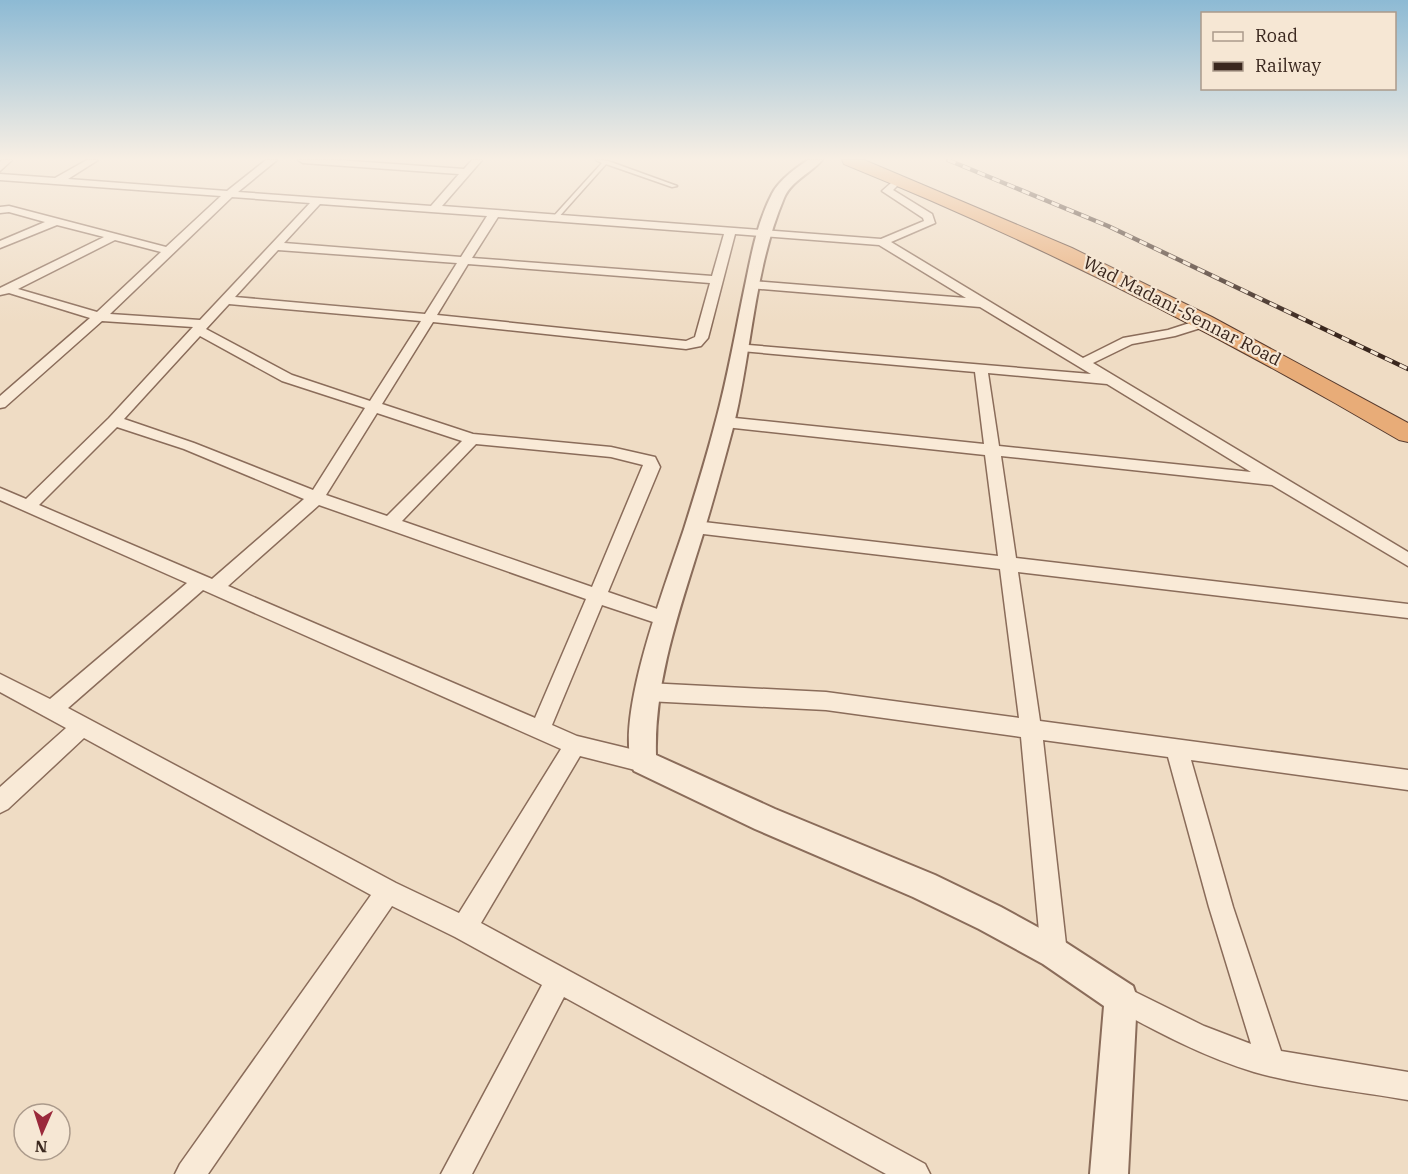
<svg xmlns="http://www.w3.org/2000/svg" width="1408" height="1174" viewBox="0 0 1408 1174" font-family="'IBM Plex Serif',serif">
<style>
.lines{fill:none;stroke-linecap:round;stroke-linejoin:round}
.service-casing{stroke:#8a6c5a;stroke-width:3}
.minor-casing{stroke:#8a6c5a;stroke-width:3}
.tertiary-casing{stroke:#8a6c5a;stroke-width:4}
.trunk-casing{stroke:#573b2e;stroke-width:2}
.service{fill:#f9ead7;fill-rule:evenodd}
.minor{fill:#f9ead7;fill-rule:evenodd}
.tertiary{fill:#f9ead7;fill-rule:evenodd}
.trunk{fill:#e8ac78;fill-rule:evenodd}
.rail-casing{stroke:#3a271e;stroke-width:4.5}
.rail{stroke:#f6e7d4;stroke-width:3;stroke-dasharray:8;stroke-linecap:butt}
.labels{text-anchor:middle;stroke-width:4.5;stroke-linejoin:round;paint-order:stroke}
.far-street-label{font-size:18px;fill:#3a271e;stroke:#f6e7d4}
</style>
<rect width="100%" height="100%" fill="#efdcc4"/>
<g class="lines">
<g class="service-casing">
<path id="service" d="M596 160 608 161 677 186 672 187 606 164 557 219H553V217L602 163Z"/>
</g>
<g class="minor-casing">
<path id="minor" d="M2 160H12L0 171V162Z
M87 160H98L68 179 227 191 266 160H277L238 192 431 206 459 174 303 163 298 160H337L464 169 472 160H482L442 206 881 239 924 221 923 218 882 191 899 176 904 179 893 190 932 214 935 223 891 242 1083 358 1123 338 1168 330 1205 318 1210 319 1211 322 1210 325 1175 336 1132 344 1093 363 1408 552V566L1272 485 1001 456 1016 558 1408 604V618L1018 572 1040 721 1408 770V790L1191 760 1233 907 1281 1051 1408 1072V1100C1357 1091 1304 1086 1254 1072 1204 1057 1157 1032 1112 1007L1108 998 1112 989 1121 985 1204 1026 1251 1044 1209 907 1168 757 1043 740 1067 953 1063 962 1054 966 1045 962 1041 953 1021 737 826 710 647 701 640 698 637 692 640 686 647 683 826 692 1019 718 1000 569 695 533 689 531 687 527 689 523 695 521 998 556 985 455 725 427 718 422 725 417 984 444 975 372 741 351 736 350 734 347 736 344 1091 374 980 307 749 288V282L753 281 966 298 879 245 735 234 708 338 701 346 686 349 433 322 382 404 473 434 611 447 655 457 660 467 608 592 672 614 674 619 672 624 665 626 602 605 552 725 577 736 643 752 651 755 654 762 651 769 643 772 580 756 481 923 925 1164 930 1174H886L564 997 472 1174H441L542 985 455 937 392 906 208 1174H175L180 1164 371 895 84 738 8 809 0 813V787L66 728 0 692V674L50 699 187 583 0 500V488L26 499 109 418 193 327 102 321 5 407 0 408V396L90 318 9 293 0 295V288L104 237 57 225 0 248V241L45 222 9 212 0 213V207L9 206 166 247 221 196 0 180V174L55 178ZM232 197 310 203 200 320 110 314ZM320 204 487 216 461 257 284 243ZM498 217 724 234 712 276 472 258ZM115 240 161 252 97 312 18 289ZM278 250 457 263 425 314 235 297ZM468 264 710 283 695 337 686 341 437 315ZM229 304 421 321 370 401 292 375 206 329ZM200 336 282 381 365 408 313 490 194 443 124 419ZM988 373 1107 384 1251 472 999 446ZM377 413 462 441 387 516 326 495ZM117 427 184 449 304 499 212 579 39 505ZM476 444 611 457 643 465 592 587 402 521ZM319 505 586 599 535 718 228 586ZM203 590 561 749 459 913 396 883 68 708Z"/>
</g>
<g class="tertiary-casing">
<path id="tertiary" d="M808 160H822C811 173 791 181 784 198 754 269 752 349 734 424 723 465 712 506 699 547 678 614 654 684 656 755L775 809 935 875 1001 907 1065 942 1133 986 1137 998 1128 1174H1090L1104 1006 1043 964 979 929 913 897 755 829 634 771C612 722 667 581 684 529 695 494 706 459 715 424 728 377 736 328 746 281 752 251 758 221 772 194 779 180 796 168 808 160Z"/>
</g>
<g class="trunk-casing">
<path id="trunk" d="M842 160H864L1072 248 1212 317 1408 423V442L1399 440C1220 335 1036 242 844 164Z"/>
</g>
<use href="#service" class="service"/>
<use href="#minor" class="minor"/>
<use href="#tertiary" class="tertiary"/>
<use href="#trunk" class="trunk"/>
<g class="rail-casing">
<path id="rail" d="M948 160 1108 226 1408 369"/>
</g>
<use href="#rail" class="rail"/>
</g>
<linearGradient id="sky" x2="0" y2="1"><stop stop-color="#8dbad4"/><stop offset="0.49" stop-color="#f8efe4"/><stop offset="1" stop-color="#f8efe4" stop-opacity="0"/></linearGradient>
<rect width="1408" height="324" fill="url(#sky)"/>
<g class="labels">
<g class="far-street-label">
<text transform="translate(1182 311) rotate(27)" y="6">Wad Madani-Sennar Road</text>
</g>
</g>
<rect x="1201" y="12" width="195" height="78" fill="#f6e7d4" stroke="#ab9a8b" stroke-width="1.5"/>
<rect x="1213" y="32" width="30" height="9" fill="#f9ead7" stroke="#ab9a8b" stroke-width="1.5"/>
<text x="1255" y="42" font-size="18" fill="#3a271e">Road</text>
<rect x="1213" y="62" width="30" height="9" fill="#3a271e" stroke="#ab9a8b" stroke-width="1.5"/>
<text x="1255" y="72" font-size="18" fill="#3a271e">Railway</text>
<g transform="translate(42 1132) rotate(183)"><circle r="28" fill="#f6e7d4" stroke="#ab9a8b" stroke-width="1.5"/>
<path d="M0-4.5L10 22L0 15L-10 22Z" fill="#9a293b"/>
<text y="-9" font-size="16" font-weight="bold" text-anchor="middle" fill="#3a271e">N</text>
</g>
</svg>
